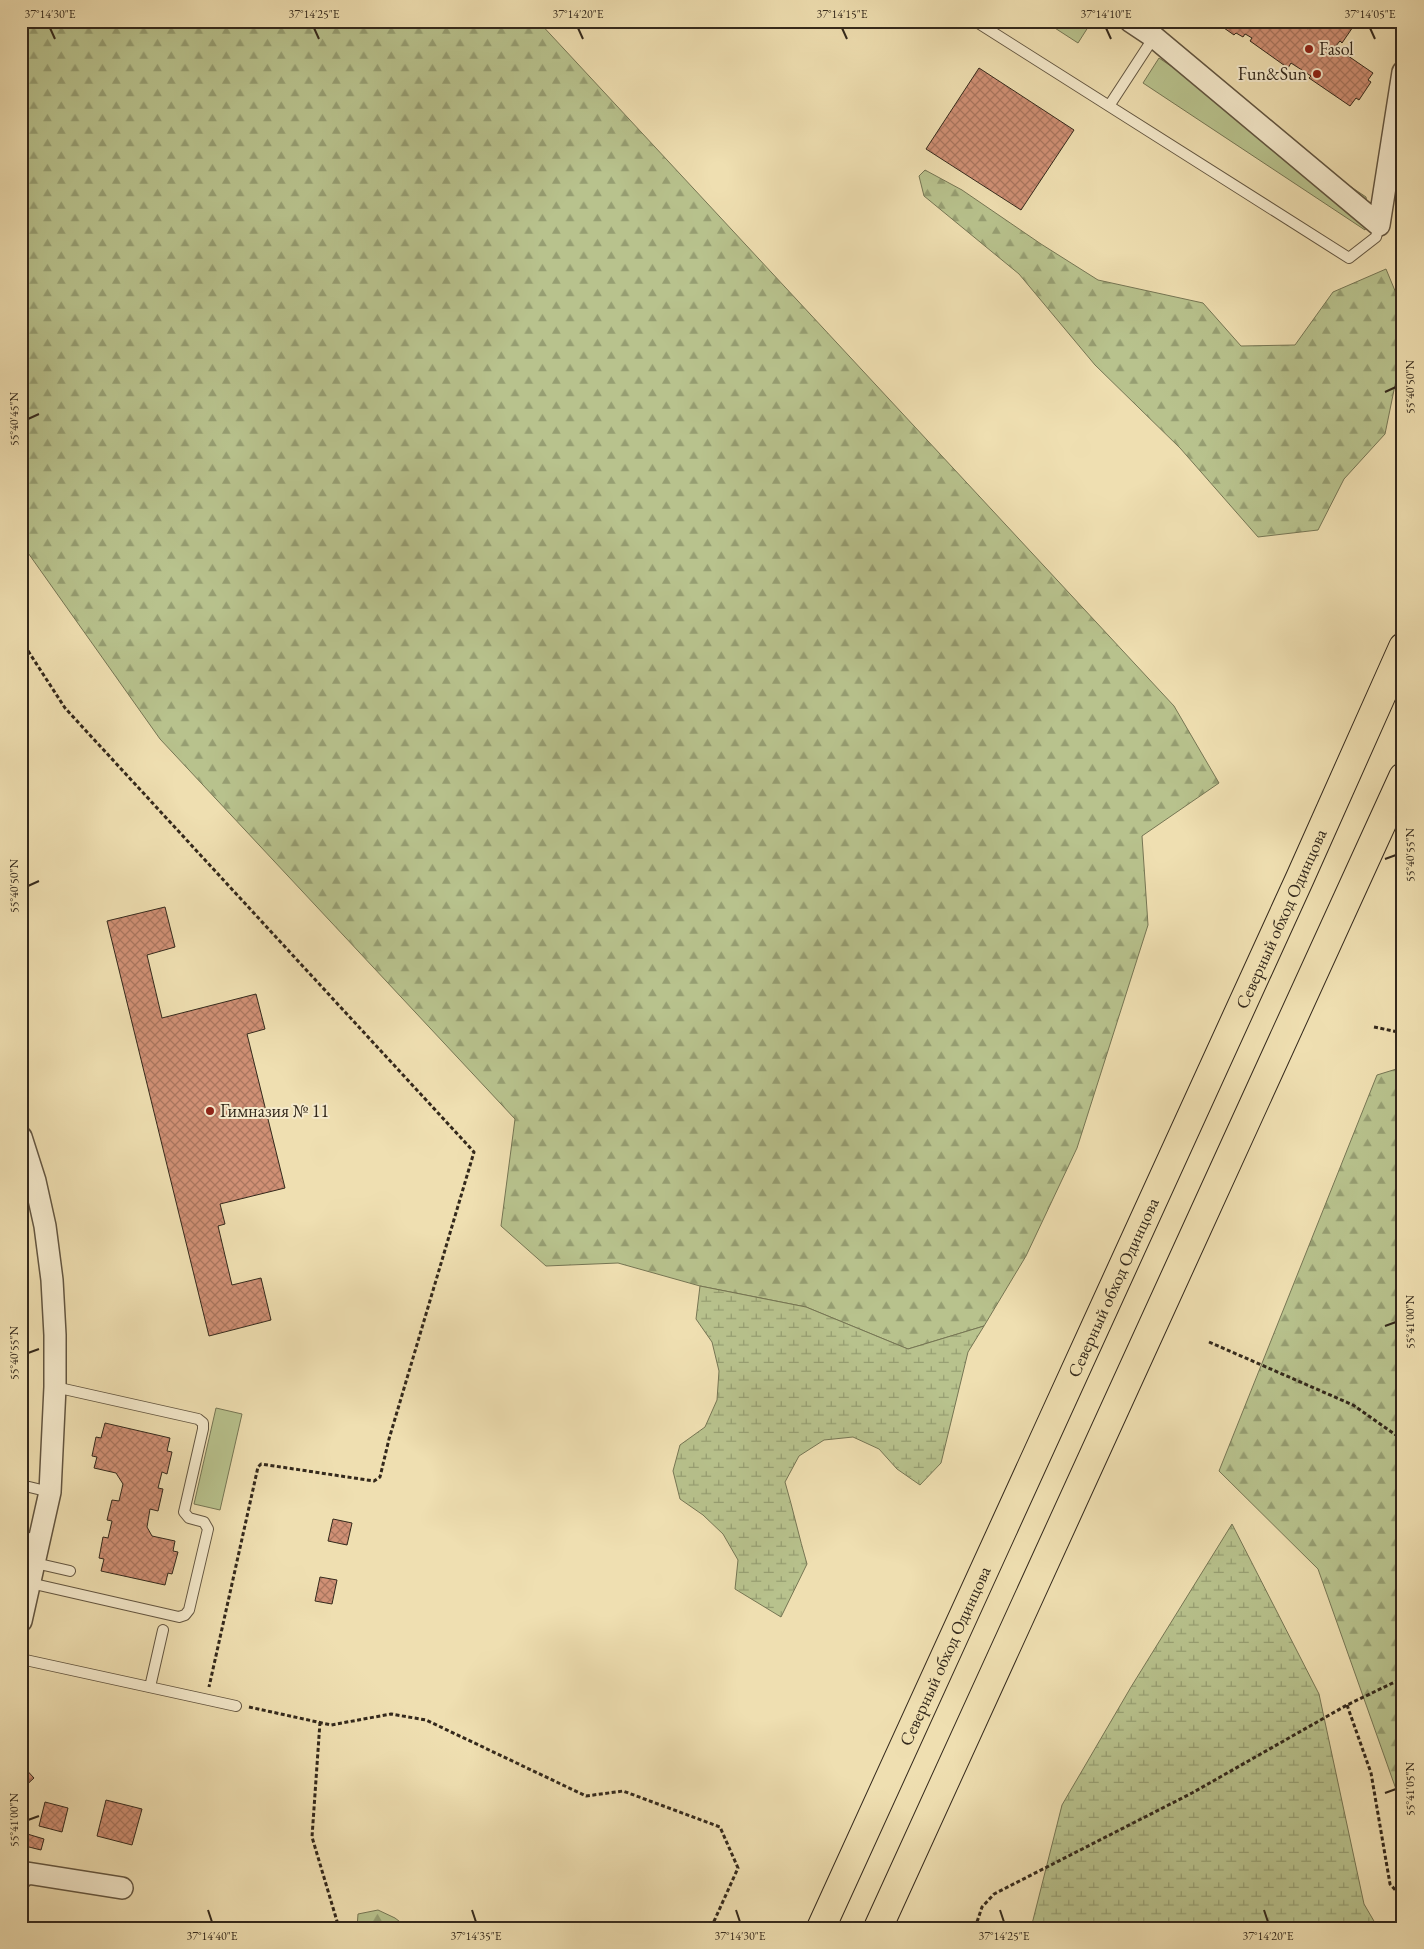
<svg xmlns="http://www.w3.org/2000/svg" width="1424" height="1949" viewBox="0 0 1424 1949" font-family="'EB Garamond',serif">
<style>
.green{fill:#b8c28d;stroke:#767654}
.forest{fill:url(#forest-firs);stroke:#767654}
.wetland{fill:url(#wetland-marsh);stroke:#767654}
.building{fill:url(#building-cross-hatch);stroke:#34291c}
.lines{fill:none;stroke-linecap:round;stroke-linejoin:round}
.service-casing{stroke:#635641;stroke-width:12}
.minor-casing{stroke:#635641;stroke-width:24}
.trunk-casing{stroke:#34291c;stroke-width:30}
.path{stroke:#34291c;stroke-width:3;stroke-dasharray:4 2.5;stroke-linecap:butt}
.service{stroke:#f5eacc;stroke-width:10}
.minor{stroke:#f5eacc;stroke-width:21}
.trunk{stroke:#efdfb1;stroke-width:28}
.ticks{fill:none;stroke:#34291c;stroke-width:2}
.poi-dot{fill:#8f2418;stroke:#f5eacc;stroke-width:2}
.labels{text-anchor:middle;stroke-width:4;stroke-linejoin:round;paint-order:stroke}
.poi-label{font-size:18px;fill:#34291c;stroke:#f5eacc;text-anchor:start}
.street-label{font-size:18px;fill:#34291c;stroke:#f5eacc}
.neatline{fill:none;stroke:#34291c;stroke-width:2}
.ticks-label{font-size:12px;text-anchor:middle;fill:#34291c}
</style>
<defs>
<pattern id="forest-firs" width="22" height="20" patternUnits="userSpaceOnUse" patternTransform="scale(1.25)"><rect width="22" height="20" fill="#b8c28d"/><path d="M5 1l3.5 6h-7zM16 11l3.5 6h-7z" fill="#969e72"/></pattern>
<pattern id="wetland-marsh" width="20" height="14" patternUnits="userSpaceOnUse" patternTransform="scale(1.25)"><rect width="20" height="14" fill="#b8c28d"/><path d="M1 5h8M5 5V1M11 12h8M15 12V8" fill="none" stroke="#969e72"/></pattern>
<pattern id="building-cross-hatch" width="8" height="8" patternUnits="userSpaceOnUse" patternTransform="scale(1.25)"><rect width="8" height="8" fill="#d09075"/><path d="M0 0l8 8M0 8l8-8" fill="none" stroke="#aa765f"/></pattern>
</defs>
<rect width="100%" height="100%" fill="#efdfb1"/>
<filter id="stains"><feTurbulence type="fractalNoise" baseFrequency=".004" numOctaves="4"/><feColorMatrix values="0 0 0 0 .2 0 0 0 0 .09 0 0 0 0 .02 0 0 0 .5 -.17"/></filter>
<radialGradient id="worn" r=".72"><stop offset=".6" stop-color="#630" stop-opacity="0"/><stop offset="1" stop-color="#630" stop-opacity=".3"/></radialGradient>
<path class="green" d="M1044 21H1092L1078 43Z
M1159 58 1366 197 1369 219 1365 230 1143 83Z
M216 1408 242 1414 220 1510 194 1504Z"/>
<path class="forest" d="M21 21H538L1174 706 1219 783 1142 836 1148 925 1077 1148 1026 1256 984 1326 908 1349 806 1307 700 1286 618 1263 546 1266 501 1226 515 1119 160 739 21 543Z
M925 170 962 190 1041 244 1098 280 1203 303 1241 346 1295 345 1333 292 1386 269 1403 310V346L1385 434 1344 479 1318 530 1258 537 1180 448 1095 365 1019 274 924 196 919 176Z
M1403 1067V1809L1318 1569 1219 1471 1377 1075Z
M378 1910 395 1918 408 1928H357L358 1914Z"/>
<path class="wetland" d="M700 1286 806 1307 908 1349 984 1326 968 1352 941 1463 920 1485 897 1469 879 1449 853 1437 824 1440 799 1456 785 1482C793 1509 799 1537 807 1564L781 1617 735 1589 738 1560 723 1534 703 1515 680 1499 673 1471 680 1445 705 1427 717 1400 719 1371 712 1342 696 1319Z
M1232 1524 1319 1694 1364 1904 1378 1928H1031L1062 1805 1131 1687Z"/>
<path class="building" d="M837 21H850L846 27Z
M1214 21H1297L1308 29 1311 21H1357L1342 43 1340 41 1335 47 1373 73 1368 80 1371 82 1359 100 1356 98 1350 106 1309 78 1311 76 1291 63 1288 68 1250 41 1252 38 1247 35 1245 34 1243 37 1236 33 1234 35Z
M979 68 1074 130 1021 210 926 149Z
M165 907 175 947 147 955 162 1018 256 994 265 1029 247 1034 285 1188 220 1204 225 1224 218 1226 232 1285 261 1278 271 1320 209 1336 107 921Z
M105 1423 170 1438 167 1451 172 1452 167 1474 162 1472 158 1488 163 1489 158 1511 150 1509 147 1527 152 1536 175 1541 173 1551 178 1552 172 1574 168 1573 165 1585 101 1571 104 1559 99 1558 103 1537 108 1538 112 1521 107 1520 112 1500 119 1501 123 1484 116 1473 94 1468 97 1457 92 1456 96 1437 101 1438Z
M333 1519 352 1523 347 1545 328 1541Z
M320 1577 337 1580 332 1604 315 1601Z
M21 1764 34 1778 21 1790Z
M106 1800 142 1809 132 1845 97 1836Z
M45 1802 68 1808 62 1832 39 1826Z
M24 1833 44 1839 41 1850 21 1845Z"/>
<g class="lines">
<g class="service-casing">
<path id="service" d="M975 21 1349 258 1376 237 1379 225
M1109 106 1154 37
M21 1485 50 1492
M21 1536 40 1541
M35 1563 70 1571
M30 1583 179 1617 185 1615 189 1610 208 1529 204 1522 189 1518 184 1512 203 1429V1423L198 1419 55 1387
M21 1659 236 1706
M150 1687 163 1630"/>
</g>
<g class="minor-casing">
<path id="minor" d="M1130 21 1154 37 1379 225
M1379 225 1403 72
M21 1137 35 1181 45 1226 52 1280 55 1335V1387L50 1492 21 1621
M21 1878 27 1873 122 1888"/>
</g>
<g class="trunk-casing">
<g id="trunk">
<path id="s1" d="M821 1928 1300 878 1403 647"/>
<path d="M878 1928 1403 777"/>
</g>
</g>
<path class="path" d="M21 640 65 708 474 1152 389 1439 380 1477 374 1481 261 1464 258 1467 209 1687
M1374 1027 1403 1033
M1209 1342 1353 1405 1403 1440
M1347 1705 1371 1773 1390 1884 1403 1899
M249 1707 331 1725 391 1714 426 1720 586 1796 623 1791 720 1827 738 1868 711 1928
M320 1722 312 1837 339 1928
M975 1928 982 1907 994 1894 1192 1793 1347 1705 1403 1678"/>
<use href="#service" class="service"/>
<use href="#minor" class="minor"/>
<use href="#trunk" class="trunk"/>
</g>
<path class="ticks" d="M50 28 55 39M314 28 319 39M578 28 583 39M842 28 847 39M1106 28 1111 39M1370 28 1375 39M1385 392 1396 387M28 419 39 414M1385 859 1396 855M28 886 39 881M1385 1326 1396 1322M28 1353 39 1349M1385 1793 1396 1789M28 1820 39 1816M208 1910 212 1922M472 1910 476 1922M736 1910 740 1922M1000 1910 1004 1922M1264 1910 1268 1922"/>
<g class="poi-dot">
<circle cx="1309" cy="49" r="5"/>
<circle cx="1317" cy="74" r="5"/>
<circle cx="210" cy="1111" r="5"/>
</g>
<g class="labels">
<g class="poi-label">
<text x="1319" y="55">Fasol</text>
<text x="1307" y="80" text-anchor="end">Fun&amp;Sun</text>
<text x="220" y="1117">Гимназия № 11</text>
</g>
<g class="street-label">
<text dy="6" stroke="none"><textPath href="#s1" startOffset="1109">Северный обход Одинцова</textPath></text>
<text dy="6" stroke="none"><textPath href="#s1" startOffset="704">Северный обход Одинцова</textPath></text>
<text dy="6" stroke="none"><textPath href="#s1" startOffset="299">Северный обход Одинцова</textPath></text>
</g>
</g>
<rect width="1424" height="1949" fill="none" stroke="#efdfb1" stroke-width="55"/>
<rect x="28" y="28" width="1368" height="1894" class="neatline"/>
<g class="ticks-label">
<text x="50" y="18">37°14'30"E</text>
<text x="314" y="18">37°14'25"E</text>
<text x="578" y="18">37°14'20"E</text>
<text x="842" y="18">37°14'15"E</text>
<text x="1106" y="18">37°14'10"E</text>
<text x="1370" y="18">37°14'05"E</text>
<text transform="translate(1410 387) rotate(-90)" y="4">55°40'50"N</text>
<text transform="translate(14 419) rotate(-90)" y="4">55°40'45"N</text>
<text transform="translate(1410 855) rotate(-90)" y="4">55°40'55"N</text>
<text transform="translate(14 886) rotate(-90)" y="4">55°40'50"N</text>
<text transform="translate(1410 1322) rotate(-90)" y="4">55°41'00"N</text>
<text transform="translate(14 1353) rotate(-90)" y="4">55°40'55"N</text>
<text transform="translate(1410 1789) rotate(-90)" y="4">55°41'05"N</text>
<text transform="translate(14 1820) rotate(-90)" y="4">55°41'00"N</text>
<text x="212" y="1940">37°14'40"E</text>
<text x="476" y="1940">37°14'35"E</text>
<text x="740" y="1940">37°14'30"E</text>
<text x="1004" y="1940">37°14'25"E</text>
<text x="1268" y="1940">37°14'20"E</text>
</g>
<rect width="100%" height="100%" filter="url(#stains)"/>
<rect width="100%" height="100%" fill="url(#worn)"/>
</svg>
